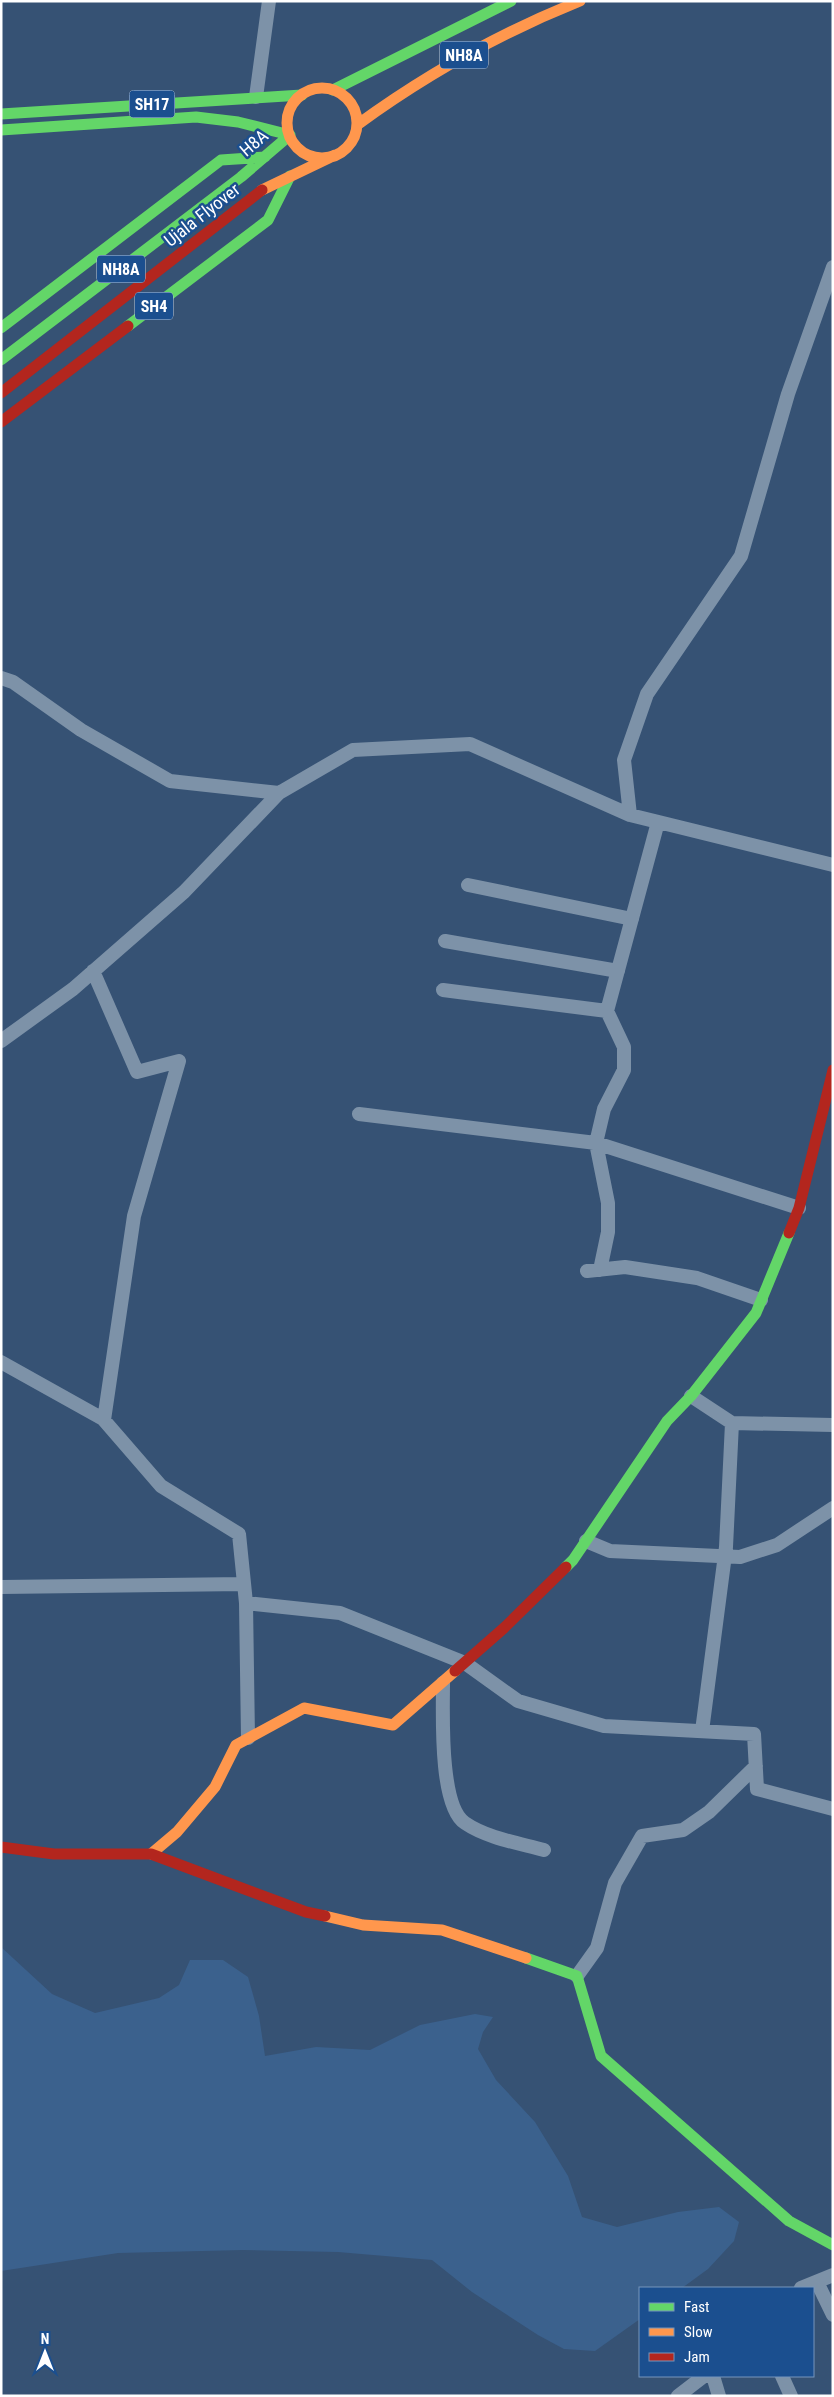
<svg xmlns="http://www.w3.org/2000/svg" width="834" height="2397" viewBox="0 0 834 2397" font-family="'Roboto Condensed',sans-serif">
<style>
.water{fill:#3b618d}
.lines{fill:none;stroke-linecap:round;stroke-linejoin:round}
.street{stroke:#7d92a8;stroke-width:14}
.fast{stroke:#63d668;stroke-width:11}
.slow{stroke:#ff974d;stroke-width:11}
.jam{stroke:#b3261e;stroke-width:11}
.labels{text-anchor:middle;stroke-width:5;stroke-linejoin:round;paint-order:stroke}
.shield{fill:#1b4f8f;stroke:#bbcadd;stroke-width:1}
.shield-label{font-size:16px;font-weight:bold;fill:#fff}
.street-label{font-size:18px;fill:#fff;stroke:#1b4f8f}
</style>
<rect width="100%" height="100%" fill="#365274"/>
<path class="water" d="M1 1947 52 1994 95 2013 159 1998 179 1985 190 1960H223L248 1977 259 2016 265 2056 316 2047 370 2050 420 2025 475 2014 493 2017 483 2032 478 2049 496 2080 535 2122 568 2176 582 2217 617 2227 678 2212 719 2207 739 2222 734 2241 708 2269 682 2288H640V2319L595 2351 564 2349 538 2335 472 2292 432 2260 338 2252 243 2250 118 2253 1 2271Z"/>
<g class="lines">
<path class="street" d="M256 97 269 1
M1 678 13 682 81 730 170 781 279 793
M630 815 624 760 647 694 741 556 788 394 833 267
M468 885 632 919
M445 941 618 971
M93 971 137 1072 179 1061 134 1216 104 1420
M443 990 607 1011 658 822
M1 1041 73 989 184 892 279 793 353 750 470 744 630 815 833 865
M359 1114 596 1143 799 1208
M600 1270 608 1232V1203L596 1143 604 1109 624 1070V1047L607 1011
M587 1271 625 1267 697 1278 761 1300
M1 1362 103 1419 161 1486 239 1534 246 1603 340 1613 465 1663 518 1701 604 1726 754 1734 757 1789 833 1809
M691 1396 732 1423 833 1425
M586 1541 610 1551 740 1557 777 1545 833 1508
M1 1587 244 1584
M246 1603 248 1738
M443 1683C443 1712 439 1806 465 1823 487 1838 518 1843 544 1850
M702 1731 726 1547 732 1423
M577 1976 597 1948 615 1883 642 1836 683 1830 709 1812 756 1766
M817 2282 833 2315
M801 2288 833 2275
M713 2376 719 2396
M782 2376 791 2396
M678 2396 704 2376"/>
<path class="fast" d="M333 90 511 1
M1 114 302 95
M1 130 196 117 238 122 290 135
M128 326 268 220 290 176
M1 328 221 160 265 157
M1 360 241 177 290 135
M566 1567 573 1560 667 1421 691 1396 756 1313 789 1233
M526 1958 577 1976 601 2056 789 2221 833 2245"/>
<path class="slow" d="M287 123a35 35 0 1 1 70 0a35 35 0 1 1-70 0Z
M357 125C427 74 500 33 580 1
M262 190 335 155
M151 1854 177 1832 215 1787 236 1745 304 1708 393 1725 455 1671
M325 1916 363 1925 442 1930 526 1958"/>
<path class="jam" d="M1 393 262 190
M1 422 128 326
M789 1233 799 1208 833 1070
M455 1671 504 1628 566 1567
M1 1847 54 1854H151L306 1912 325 1916"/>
</g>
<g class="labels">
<g class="shield">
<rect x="440" y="41.5" width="48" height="27" rx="4"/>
<rect x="129.5" y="90.5" width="45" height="27" rx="4"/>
<rect x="97" y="255.5" width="48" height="27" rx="4"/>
<rect x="135" y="292.5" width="38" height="27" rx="4"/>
</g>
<g class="shield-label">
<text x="464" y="61">NH8A</text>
<text x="152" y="110">SH17</text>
<text x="121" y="275">NH8A</text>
<text x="154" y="312">SH4</text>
</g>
<g class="street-label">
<text transform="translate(254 143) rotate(-40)" y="6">H8A</text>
<text transform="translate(202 215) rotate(-38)" y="6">Ujala Flyover</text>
</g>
</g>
<rect width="834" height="2397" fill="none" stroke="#ffffff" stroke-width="5"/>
<rect x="639" y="2287" width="175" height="90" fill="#1b4f8f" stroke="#7695bc"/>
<rect x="649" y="2303" width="25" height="8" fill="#63d668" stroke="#7695bc"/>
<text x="684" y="2312" font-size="15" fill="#ffffff">Fast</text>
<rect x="649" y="2328" width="25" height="8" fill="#ff974d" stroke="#7695bc"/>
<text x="684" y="2337" font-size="15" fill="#ffffff">Slow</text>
<rect x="649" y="2353" width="25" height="8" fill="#b3261e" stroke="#7695bc"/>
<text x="684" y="2362" font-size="15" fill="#ffffff">Jam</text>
<g transform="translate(45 2352)" stroke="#1b4f8f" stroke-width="4" paint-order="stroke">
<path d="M0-4L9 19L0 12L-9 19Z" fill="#ffffff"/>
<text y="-8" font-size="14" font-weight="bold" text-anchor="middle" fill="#ffffff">N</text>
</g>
</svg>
